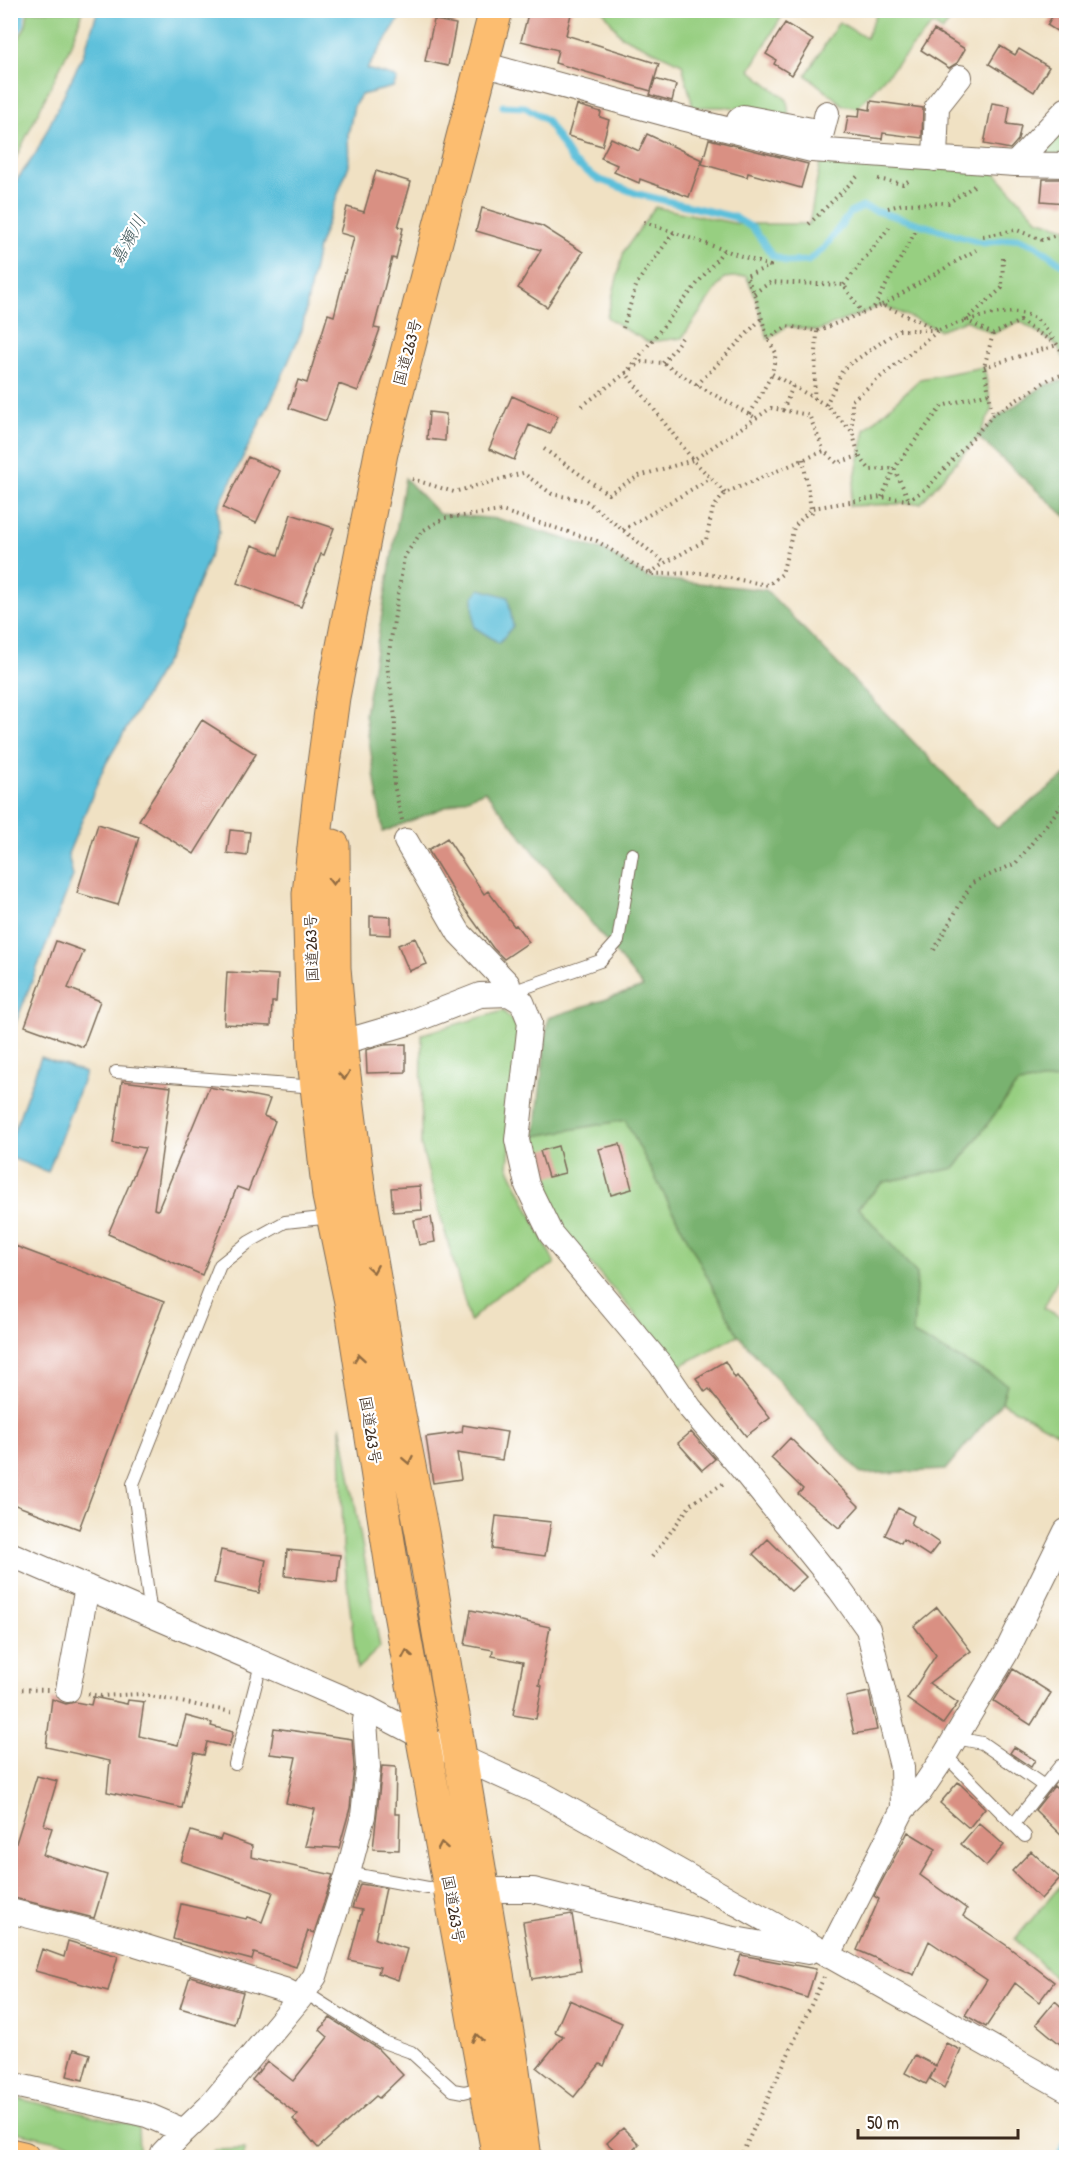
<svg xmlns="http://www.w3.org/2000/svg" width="1077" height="2168" viewBox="0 0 1077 2168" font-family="'Patrick Hand','Klee One',sans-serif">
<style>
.green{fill:#97cf81;stroke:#697c50;stroke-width:1.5}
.forest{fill:#79b26f;stroke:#5a6e46;stroke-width:1.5}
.water{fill:#5cbfda;stroke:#4c747c;stroke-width:1.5}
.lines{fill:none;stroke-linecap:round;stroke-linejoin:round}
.stream{stroke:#5cbfda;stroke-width:7}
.building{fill:#d99083}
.service-casing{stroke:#7a6a58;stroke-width:14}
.minor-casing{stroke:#7a6a58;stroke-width:26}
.trunk-casing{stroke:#7a6a58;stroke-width:35}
.motorway-casing{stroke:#7a6a58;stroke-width:35}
.path{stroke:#7a6a58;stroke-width:4;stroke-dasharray:1.5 4.5;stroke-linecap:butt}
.service{stroke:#fff;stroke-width:12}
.minor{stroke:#fff;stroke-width:24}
.trunk{stroke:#fcbd6f;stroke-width:33}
.motorway{stroke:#fcbd6f;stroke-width:33}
.oneway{stroke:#926c42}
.labels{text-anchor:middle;stroke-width:4.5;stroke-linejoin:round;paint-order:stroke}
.street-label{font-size:16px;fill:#3b2a1e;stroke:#fff}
.water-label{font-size:18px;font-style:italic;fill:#475e60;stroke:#fff}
</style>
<rect width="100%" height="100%" fill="#fff"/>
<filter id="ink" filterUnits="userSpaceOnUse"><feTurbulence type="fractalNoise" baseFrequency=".0167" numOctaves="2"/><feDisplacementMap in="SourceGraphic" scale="12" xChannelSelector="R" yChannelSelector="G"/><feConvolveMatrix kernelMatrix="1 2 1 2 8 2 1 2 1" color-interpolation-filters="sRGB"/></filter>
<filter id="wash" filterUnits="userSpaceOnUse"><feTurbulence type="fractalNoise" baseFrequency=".008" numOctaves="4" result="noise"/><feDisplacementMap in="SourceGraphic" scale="24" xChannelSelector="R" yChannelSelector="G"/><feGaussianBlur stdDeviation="1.35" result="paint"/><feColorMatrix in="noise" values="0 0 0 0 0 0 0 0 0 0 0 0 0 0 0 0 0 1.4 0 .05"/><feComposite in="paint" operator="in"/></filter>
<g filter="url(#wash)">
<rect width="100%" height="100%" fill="#f0e1c3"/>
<path class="green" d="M878 10 959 11 942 31 933 24 857 108 843 105 806 75 839 22 866 38Z
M28 11H83L69 49 11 168V53L26 25Z
M603 11H785L750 70 787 100 789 116 729 107H693L682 64 621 36Z
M1066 121V157L1035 155Z
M821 158 995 173 1037 219 1066 228V363L1057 345 1020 321 993 334 966 320 939 330 882 305 817 331 787 326 768 339 754 293 746 276 724 278 682 338 648 342 623 328 607 317 624 251 655 207 738 224H809Z
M984 367 992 410 978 437 921 503 849 506 865 430 920 379Z
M503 1011 522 1031 508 1166 555 1264 500 1293 470 1321 421 1146 422 1034Z
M1066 1078V1262L1044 1308 1066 1320V1438L1002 1402 1006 1384 913 1334 917 1274 858 1208 884 1182 955 1168 1017 1084Z
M625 1120 738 1335 680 1366 560 1228 535 1136Z
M341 1424 380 1647 357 1669 343 1548Z
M1066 1879V1989L1015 1939Z
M11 2097 138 2126 139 2152 168 2157H131L11 2131Z
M245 2149 242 2157 206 2158 215 2150Z"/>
<path class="forest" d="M1066 380V517L978 437 998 417 1045 385Z
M405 478 439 514 499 519 605 551 648 578 766 590 997 828 1066 775V1078L1017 1084 955 1168 884 1182 858 1207 917 1274 913 1334 1007 1384 1002 1402 945 1470 861 1474 738 1335 625 1120 535 1136 548 1018 643 987 485 791 383 832 365 714Z"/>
<path class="water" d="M98 10 404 11 367 69 395 77 397 79 393 87 361 95 354 106 348 135 349 165 318 247 302 330 277 388 218 508 219 533 169 656 104 767 68 854 73 876 11 1035V188L36 153 83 55Z
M480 589 508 597 513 626 499 643 474 627 473 597Z
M41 1057 85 1073 48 1172 11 1158V1139Z"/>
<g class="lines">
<path class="stream" d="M10 42 21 24 22 10
M503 106 525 107 546 120 573 162 598 179 638 194 734 217 753 228 772 255 787 262 808 261 824 248 850 213 863 207 983 243 1017 238 1037 246 1066 267
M1058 2158 1066 2141"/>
</g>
<g id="blocks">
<path class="building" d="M529 10H572L566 35 659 64 651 91 555 63 558 50 521 41Z
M1056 10H1066V37L1047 25Z
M434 20 456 24 448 66 425 61Z
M785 23 813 40 792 75 774 64 776 60 766 54Z
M934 30 965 49 957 63 949 68 921 50Z
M1000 46 1015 55 1019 49 1049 67 1034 92 989 64Z
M655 79 676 85 672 101 650 95Z
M871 101 923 108 922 138 883 133 882 139 845 134 848 116 859 117 860 108 870 110Z
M992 103 1010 106 1007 124 1021 126 1018 140 1010 149 984 144Z
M577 105 601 112 600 117 609 120 602 146 568 136Z
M647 134 702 160 689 197 640 179 639 183 614 172 617 165 601 158 611 138 639 151Z
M709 139 808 164 801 188 748 173 747 177 702 164Z
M376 171 411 182 398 227 403 228 396 259 392 258 374 328 380 329 358 391 339 384 326 421 289 408 298 380 307 383 328 314 334 316 354 237 340 233 347 207 364 212Z
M1043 179H1066V203L1041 201Z
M482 208 542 226 583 252 547 307 518 288 541 250 476 231Z
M512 396 558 416 550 434 529 425 514 460 489 449Z
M429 412 446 414 445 441 427 439Z
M248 457 280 471 256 523 223 508Z
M291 514 334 528 324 555 321 554 301 607 237 583 252 545 278 555Z
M202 720 256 754 194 854 139 820Z
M98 824 139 837 118 905 77 893Z
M230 830 250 832 247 856 227 853Z
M447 838 484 894 488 891 514 926 516 925 529 942 504 959 493 948 460 902 428 850Z
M370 916 391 917V935L370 934Z
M415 938 427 964 409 971 398 945Z
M56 941 84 951 68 988 100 1001 83 1047 25 1026Z
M227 972 278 975 276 1002H272L271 1026 224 1024Z
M406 1044V1072L367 1073 366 1050 384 1045Z
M122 1081 171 1087 154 1209 158 1210 209 1087 270 1099 264 1116 275 1121 248 1191 237 1187 202 1275 108 1234 145 1148 113 1143Z
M620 1144 632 1189 611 1195 599 1149Z
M558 1146 565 1173 548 1177 540 1151Z
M420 1186 422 1210 393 1212 391 1188Z
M431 1217 435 1242 419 1245 414 1220Z
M15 1246 164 1302 79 1529 10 1503V1259Z
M725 1361 735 1378 737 1376 770 1418 746 1436 709 1389 705 1392 696 1378Z
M463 1425 507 1432 502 1460 457 1453 461 1479 433 1483 426 1437 462 1432Z
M691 1432 715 1459 702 1470 678 1443Z
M790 1438 859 1506 839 1528 798 1494 803 1489 771 1458Z
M898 1508 914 1516 911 1524 939 1543 929 1556 903 1539 901 1543 885 1535Z
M496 1516 551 1522 545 1556 492 1549Z
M768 1539 806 1577 791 1591 753 1554Z
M221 1550 266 1560 259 1593 214 1583Z
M287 1550 340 1555 337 1582 285 1576Z
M937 1607 971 1651 929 1683 958 1703 943 1724 907 1699 936 1655 914 1626Z
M471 1610 550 1627 539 1685 542 1686 536 1719 513 1715 523 1662 492 1656 493 1650 465 1645Z
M1013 1669 1051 1693 1031 1725 994 1701Z
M869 1692 877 1730 854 1734 846 1697Z
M93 1697 127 1704 128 1700 144 1702 139 1736 178 1745 186 1716 212 1723 211 1726 233 1732 229 1747 207 1742 204 1755 194 1753 182 1808 107 1792 110 1761 46 1747 52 1699 66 1704 75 1702 91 1705Z
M274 1728 352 1739 354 1767 350 1808 339 1848 305 1846 315 1809 286 1803 296 1757 270 1754Z
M1014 1747 1035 1760 1031 1767 1010 1753Z
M382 1766 396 1767 395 1814H400L399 1850 373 1849Z
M37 1776 57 1781 44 1825 52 1828 43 1855 107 1875 94 1918 10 1897V1862Z
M958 1782 985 1808 969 1828 940 1803Z
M1054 1786 1066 1798V1840L1035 1810Z
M979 1823 1004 1845 986 1866 961 1844Z
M191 1831 220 1840 222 1835 252 1846 251 1857 333 1875 314 1933 308 1931 296 1967 254 1953 252 1960 173 1939 181 1904 246 1919 247 1917 262 1922 273 1892 181 1861Z
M908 1832 936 1849 920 1875 967 1909 963 1916 1006 1945 1054 1982 1039 2002 1015 1983 986 2027 965 2015 987 1980 929 1941 914 1975 857 1950 879 1899 874 1896Z
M1031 1851 1060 1878 1041 1899 1012 1871Z
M360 1884 386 1888 375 1939 407 1949 398 1980 378 1973 380 1967 349 1960 362 1910 352 1908Z
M572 1914 581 1971 532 1979 523 1922Z
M68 1941 118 1956 108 1991 35 1971 42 1949 64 1957Z
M741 1955 816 1969 807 1998 734 1975Z
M190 1976 243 1992 234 2024 180 2008Z
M569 2000 622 2023 604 2066 600 2064 574 2097 537 2068 563 2036 555 2032Z
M1055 2001 1066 2011V2049L1036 2024Z
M330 2018 377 2048 403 2075 379 2098 376 2096 318 2148 293 2119 298 2115 252 2080 267 2061 293 2081 328 2037 320 2030Z
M946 2043 961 2050 944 2088 930 2079 935 2068 926 2084 905 2073 915 2055 936 2066Z
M74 2049 90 2054 83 2080 67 2076Z
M623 2128 639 2144 626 2157H622L607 2143Z"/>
</g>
</g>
<g filter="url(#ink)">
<use href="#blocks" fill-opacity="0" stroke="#7a6a58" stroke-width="1.5"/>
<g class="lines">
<g class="service-casing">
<path id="service" d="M509 993 600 961 618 941 632 854
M116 1072 316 1087
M151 1615 133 1484 220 1265 249 1242 285 1222 332 1217
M956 1738 982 1743 1044 1786
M945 1755 1025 1836
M235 1764 261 1664
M1014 1824 1060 1766
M348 1873 428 1888 449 1887
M301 1998 312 1997 383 2042 411 2052 453 2090 464 2092 484 2087"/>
</g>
<g class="minor-casing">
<path id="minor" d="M482 64 681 118 812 150 1015 164 1066 165
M739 120 743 117 822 132 827 113
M935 159 937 106 960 77
M1015 164 1066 110
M406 841 459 933 508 984 509 994
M340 1038H357L408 1023 480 995 509 994 522 1002 530 1022 517 1140 527 1185 551 1234 660 1364 690 1408 744 1471 840 1590 868 1629 902 1767 903 1809 828 1956
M10 1554 369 1709 460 1757 544 1795 1066 2089
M68 1690 87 1587
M903 1809 920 1792 945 1755 1006 1653 1066 1531
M482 1890H533L729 1938 808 1952
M10 1911 120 1939 284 1990 300 1998 209 2107 184 2131 147 2115 10 2084
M300 1998 315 1976 348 1873 363 1816 368 1767 365 1720 369 1709
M163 2153 184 2131"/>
</g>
<g class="trunk-casing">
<path id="trunk" d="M496 10 381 453 333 697 319 801 309 894 314 1059 329 1196 351 1302 394 1580 499 2158
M333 846 334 968 342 1060 359 1191 387 1353 422 1533 511 2056 525 2158"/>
</g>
<g class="motorway-casing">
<path id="motorway" d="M10 2155 23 2158"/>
</g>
<path class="path" d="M878 179 903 184 910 180
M888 208 903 204 948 203 977 184
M644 222 770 266 746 276 754 293 768 339 776 353 772 374 826 405 852 431 859 456 870 470 894 468 909 500
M809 224 859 175
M983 236 1017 230 1042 240 1066 232
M1003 258 1002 288 966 320 993 334 1020 321 1054 343
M844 285 891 225
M754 293 771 282 844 285 862 313
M882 305 976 250
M874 307 915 232
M623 328 637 283 674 232
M993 334 984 367 993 415
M768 339 787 326 817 331 882 305 939 330C963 321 1016 302 1037 320 1048 330 1057 345 1066 357
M663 363 682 338
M984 367 1057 345
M697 385 761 319
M814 399 817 331
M826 405 843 369 899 330H939L852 400V430
M582 406 626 373 724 250
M783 410 793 386
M750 414 772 374
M544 449 608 494 639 476 693 460 771 408 809 415 824 451
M803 459 812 515
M412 479 454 492 523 473 552 494 586 501 665 563
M725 493 693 460 626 373 642 362 663 363 697 385 756 418
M882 497 894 468 942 406 989 393
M623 530 711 478
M650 573 665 563 706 540 713 508 725 493 824 451 837 463 859 456
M402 820 394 785 395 717 387 665 404 557 422 531 445 518 502 511 597 541 649 574 702 573 768 585 782 574 794 527 812 508 881 497 909 500 927 488 993 415 1051 378 1066 374
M934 950 972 883 1016 863 1066 800
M652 1557 692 1503 726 1482
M10 1689 48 1690
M88 1694 101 1696 140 1694 232 1712
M740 2158 824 1977"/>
<use href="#service" class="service"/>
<use href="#minor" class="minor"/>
<use href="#trunk" class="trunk"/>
<use href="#motorway" class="motorway"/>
</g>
<defs><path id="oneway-chevron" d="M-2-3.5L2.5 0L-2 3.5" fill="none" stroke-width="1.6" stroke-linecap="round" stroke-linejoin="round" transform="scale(1.5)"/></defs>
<g class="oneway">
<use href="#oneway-chevron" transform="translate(333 881) rotate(90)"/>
<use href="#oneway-chevron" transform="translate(344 1076) rotate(83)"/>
<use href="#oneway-chevron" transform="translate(373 1269) rotate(80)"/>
<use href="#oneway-chevron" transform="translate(359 1358) rotate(-99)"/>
<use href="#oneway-chevron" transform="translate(408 1460) rotate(79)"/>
<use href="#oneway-chevron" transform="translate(407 1654) rotate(-100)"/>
<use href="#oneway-chevron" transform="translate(442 1846) rotate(-100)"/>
<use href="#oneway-chevron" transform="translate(477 2038) rotate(-100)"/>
</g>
</g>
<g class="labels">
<g class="street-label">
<text transform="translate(407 352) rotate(-75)" y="6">国道263号</text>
<text transform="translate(311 948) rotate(-92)" y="6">国道263号</text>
<text transform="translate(371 1430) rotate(81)" y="6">国道263号</text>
<text transform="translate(454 1909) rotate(80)" y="6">国道263号</text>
</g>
<g class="water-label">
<text transform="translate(128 240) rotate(-61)" y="6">嘉瀬川</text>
</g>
</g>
<rect width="1077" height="2168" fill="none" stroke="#fff" stroke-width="36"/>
<path d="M858 2129v9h160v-9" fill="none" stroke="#3b2a1e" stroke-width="3"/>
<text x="867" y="2129" font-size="18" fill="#3b2a1e" stroke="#ffffff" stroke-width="4.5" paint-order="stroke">50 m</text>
</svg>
